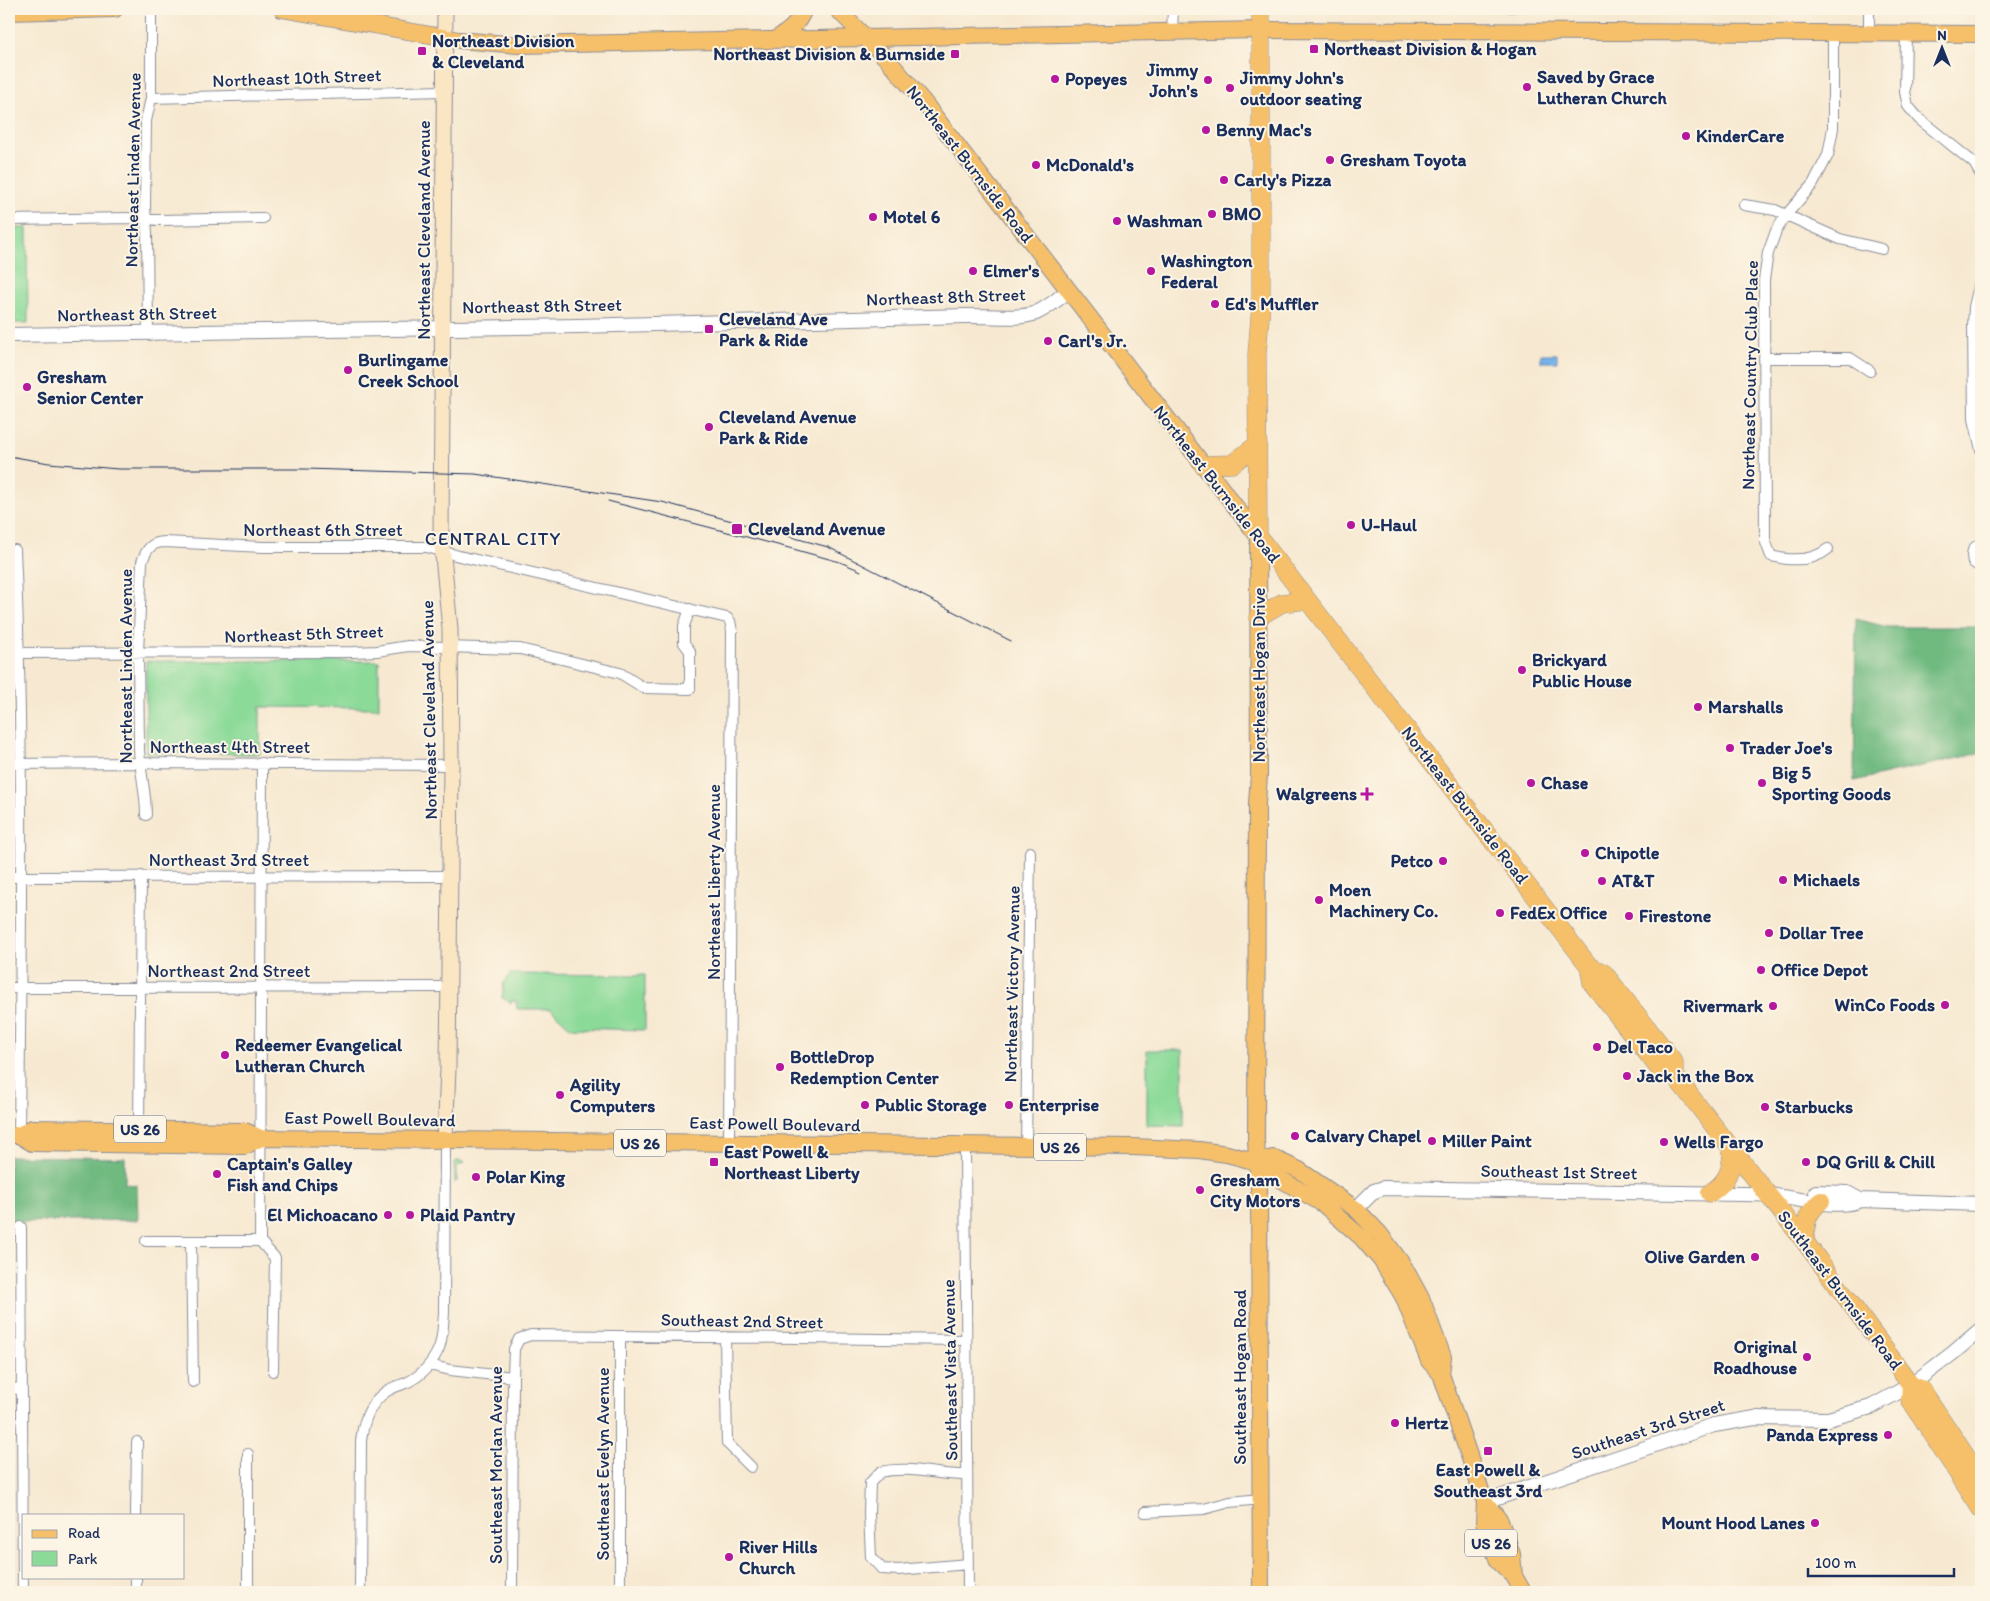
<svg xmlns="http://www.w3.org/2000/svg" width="1990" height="1601" viewBox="0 0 1990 1601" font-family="Itim,sans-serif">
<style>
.green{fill:#8bda98;stroke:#53847b}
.forest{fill:#70ba80;stroke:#46746f}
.water{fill:#76b4e9;stroke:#4872a4}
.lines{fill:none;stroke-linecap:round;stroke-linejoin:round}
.minor-casing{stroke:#898c98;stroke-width:12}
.tertiary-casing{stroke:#898c98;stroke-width:16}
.secondary-casing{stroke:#898c98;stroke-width:17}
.primary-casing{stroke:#898c98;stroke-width:18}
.trunk-casing{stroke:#898c98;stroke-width:19}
.minor{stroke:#fff;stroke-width:10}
.tertiary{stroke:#fff;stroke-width:14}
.secondary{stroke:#fbe6c4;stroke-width:15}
.primary{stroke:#f6c06b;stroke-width:16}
.trunk{stroke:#f6c06b;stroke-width:18}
.tram{stroke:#1b2f5e;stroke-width:1}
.poi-dot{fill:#b5179e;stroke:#fcf5e5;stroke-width:2}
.labels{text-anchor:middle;stroke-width:4;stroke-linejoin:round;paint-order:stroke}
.shield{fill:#fcf5e5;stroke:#5e6a86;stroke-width:1}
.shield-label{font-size:16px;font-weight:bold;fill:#1b2f5e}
.poi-label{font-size:18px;font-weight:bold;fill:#1b2f5e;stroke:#fcf5e5;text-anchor:start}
.street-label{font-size:18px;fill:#1b2f5e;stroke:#fcf5e5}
.neighbourhood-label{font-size:19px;letter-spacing:1px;fill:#1b2f5e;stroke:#fcf5e5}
</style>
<rect width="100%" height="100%" fill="#fcf5e5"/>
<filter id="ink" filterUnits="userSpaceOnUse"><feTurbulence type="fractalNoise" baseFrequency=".02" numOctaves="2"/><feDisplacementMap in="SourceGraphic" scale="10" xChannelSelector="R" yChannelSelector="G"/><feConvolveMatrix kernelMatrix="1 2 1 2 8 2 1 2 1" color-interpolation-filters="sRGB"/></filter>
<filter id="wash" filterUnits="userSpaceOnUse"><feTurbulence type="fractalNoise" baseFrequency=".0096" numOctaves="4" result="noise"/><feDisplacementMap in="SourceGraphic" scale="20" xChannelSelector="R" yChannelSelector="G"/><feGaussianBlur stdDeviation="1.12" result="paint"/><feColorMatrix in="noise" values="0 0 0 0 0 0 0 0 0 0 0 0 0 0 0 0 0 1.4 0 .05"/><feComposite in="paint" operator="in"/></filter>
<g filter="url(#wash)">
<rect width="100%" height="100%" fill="#f7e9d1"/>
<path class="green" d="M1507 9H1717V12H1507Z
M9 228H27L28 323H9Z
M146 661H379V708L260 707V754L146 753Z
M510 974 645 975V1030L571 1028 550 1009H517L516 1001H511V1003L502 998 504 982Z
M1147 1050H1183V1126L1147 1125Z
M456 1161H461L464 1163 457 1166V1181L455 1183 454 1164Z"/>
<path class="forest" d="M1856 619 1887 627H1981V753L1854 781Z
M9 1156 125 1158V1184L137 1185 138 1220 9 1222Z"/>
<path class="water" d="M1541 354H1557V362H1541Z"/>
</g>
<g filter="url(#ink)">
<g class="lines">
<g class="minor-casing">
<path id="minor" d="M1869 9V33
M1172 31 1173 9
M1906 33 1905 92 1908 106 1919 119 1974 163 1981 175
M151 98 444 91
M1744 205 1775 210 1840 239 1882 249
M9 220 131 218 160 220 263 218
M1981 277 1974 307 1973 326 1974 419 1981 450
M148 333 147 233 145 208 146 121 151 98V9
M1764 358H1850L1870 371
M1981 544C1972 546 1971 554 1973 562L1981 568
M1828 549C1812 562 1791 561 1771 556L1765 540 1764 280 1768 253 1776 231 1787 214 1813 184 1828 155 1833 128V33
M15 550C24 745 21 940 19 1135
M9 653 354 652 377 651 408 646 520 649 620 673 644 688 690 689V651L684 643V626L690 609
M262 763 260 1241 275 1258 273 1371
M9 764 140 763 451 765
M146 815C146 791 140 772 139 749L138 653 142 562C146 550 151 542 165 542L263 547H427L459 556 727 618 730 621 732 631 729 1144
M9 877 450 876
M9 988 449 987
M139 1129 141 876
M965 1146 968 1592
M1026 1147 1030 852
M21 1227 23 1592
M146 1241H260
M191 1241 193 1382
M725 1337 727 1443 751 1467
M429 1365 450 1370 513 1377
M9 1389 21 1388
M248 1454V1592
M967 1475C939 1476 909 1465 880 1472L870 1483 869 1513 871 1557 882 1569 898 1570 968 1564
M1145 1512 1204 1509 1230 1502 1261 1499
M136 1515 137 1442
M136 1592V1577
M360 1592 361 1441C363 1422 370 1402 387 1391 393 1387 401 1385 408 1382 422 1375 433 1362 439 1348 443 1337 443 1325 444 1313L445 1140
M512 1592 513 1377 514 1349 519 1339 531 1335 965 1340
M620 1592V1336"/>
</g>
<g class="tertiary-casing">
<path id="tertiary" d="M9 335 578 326 966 316C987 315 1018 320 1036 313 1048 308 1058 299 1068 291
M1816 1192 1847 1193 1860 1200 1981 1204
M1356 1209 1374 1191 1384 1188 1741 1194C1750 1194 1759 1194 1768 1195 1791 1197 1840 1210 1860 1200
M1485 1502 1714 1425 1755 1418 1828 1419 1871 1407 1911 1385 1953 1353 1981 1329"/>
</g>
<g class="secondary-casing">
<path id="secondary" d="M445 1140 448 1069 451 765 450 629 441 535 445 9"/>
</g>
<g class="primary-casing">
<path id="primary" d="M282 9 459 40 518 45 1261 30 1981 34
M837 9 887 59 922 100 1258 536 1259 775 1257 803 1256 1141 1259 1188 1261 1592
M9 12 115 9
M774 40C788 32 798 25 804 9
M9 1135H19L32 1128 245 1131 261 1138 1133 1147 1199 1150 1227 1154 1257 1162 1277 1177 1323 1204 1362 1238 1381 1260 1403 1296 1429 1361 1441 1374
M19 1135 32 1143 245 1146 261 1138
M1257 1162 1273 1158 1299 1170 1356 1209 1380 1234 1403 1265 1422 1300 1443 1357 1441 1374 1485 1502 1500 1521 1512 1554 1514 1576
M1485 1502 1484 1523 1498 1561 1514 1576 1523 1592"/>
</g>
<g class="trunk-casing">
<path id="trunk" d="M1261 9V305L1257 354 1258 536 1589 966 1592 983 1637 1040 1661 1071 1674 1075 1805 1242 1911 1385 1922 1390 1981 1479
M1203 465 1232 464 1258 444
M1258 617 1282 603 1307 600
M1589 966 1604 973 1674 1062V1075
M1710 1193C1728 1182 1732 1169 1732 1148
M1805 1242C1806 1222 1805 1215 1821 1201
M1911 1385 1910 1399 1981 1509"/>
</g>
<use href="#minor" class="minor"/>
<use href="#tertiary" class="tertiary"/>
<use href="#secondary" class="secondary"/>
<use href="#primary" class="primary"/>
<use href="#trunk" class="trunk"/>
<path class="tram" d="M9 456 49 463 118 469H305L475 474 662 502 828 547 1011 641
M608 501 793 549 840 562 861 571"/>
</g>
</g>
<g class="poi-dot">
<rect x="1309" y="44" width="10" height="10" rx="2.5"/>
<rect x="417" y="46" width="10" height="10" rx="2.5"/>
<rect x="950" y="49" width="10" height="10" rx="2.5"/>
<circle cx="1055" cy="79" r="5"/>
<circle cx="1208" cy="80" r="5"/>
<circle cx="1527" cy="87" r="5"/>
<circle cx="1230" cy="88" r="5"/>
<circle cx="1206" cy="130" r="5"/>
<circle cx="1686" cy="136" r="5"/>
<circle cx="1330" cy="160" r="5"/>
<circle cx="1036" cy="165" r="5"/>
<circle cx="1224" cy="180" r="5"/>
<circle cx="1212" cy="214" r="5"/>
<circle cx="873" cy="217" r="5"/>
<circle cx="1117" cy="221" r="5"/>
<circle cx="973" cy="271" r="5"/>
<circle cx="1151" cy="271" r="5"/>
<circle cx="1215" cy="304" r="5"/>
<rect x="704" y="324" width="10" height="10" rx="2.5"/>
<circle cx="1048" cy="341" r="5"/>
<circle cx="348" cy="370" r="5"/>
<circle cx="27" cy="387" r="5"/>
<circle cx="709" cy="427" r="5"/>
<circle cx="1351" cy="525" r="5"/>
<rect x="731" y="523" width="12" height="12" rx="2.5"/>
<circle cx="1522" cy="670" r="5"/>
<circle cx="1698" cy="707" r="5"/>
<circle cx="1730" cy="748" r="5"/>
<circle cx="1531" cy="783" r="5"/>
<circle cx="1762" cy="783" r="5"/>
<path d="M1364.5 786.5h5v5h5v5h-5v5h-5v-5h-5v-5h5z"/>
<circle cx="1585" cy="853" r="5"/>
<circle cx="1443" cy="861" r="5"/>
<circle cx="1783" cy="880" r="5"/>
<circle cx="1602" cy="881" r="5"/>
<circle cx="1319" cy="900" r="5"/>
<circle cx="1500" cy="913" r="5"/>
<circle cx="1629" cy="916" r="5"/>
<circle cx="1769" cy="933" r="5"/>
<circle cx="1761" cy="970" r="5"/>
<circle cx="1945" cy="1005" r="5"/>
<circle cx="1773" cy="1006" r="5"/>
<circle cx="1597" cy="1047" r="5"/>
<circle cx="225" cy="1055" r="5"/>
<circle cx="780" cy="1067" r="5"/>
<circle cx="1627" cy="1076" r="5"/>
<circle cx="560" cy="1095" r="5"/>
<circle cx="865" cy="1105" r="5"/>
<circle cx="1009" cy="1105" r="5"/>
<circle cx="1765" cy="1107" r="5"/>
<circle cx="1295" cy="1136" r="5"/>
<circle cx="1432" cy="1141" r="5"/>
<circle cx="1664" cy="1142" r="5"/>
<rect x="709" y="1157" width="10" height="10" rx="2.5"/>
<circle cx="1806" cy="1162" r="5"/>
<circle cx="217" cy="1174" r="5"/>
<circle cx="476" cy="1177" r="5"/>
<circle cx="1200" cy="1190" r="5"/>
<circle cx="388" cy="1215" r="5"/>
<circle cx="410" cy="1215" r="5"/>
<circle cx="1755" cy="1257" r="5"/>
<circle cx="1807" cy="1357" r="5"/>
<circle cx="1395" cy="1423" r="5"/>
<circle cx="1888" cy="1435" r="5"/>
<rect x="1483" y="1446" width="10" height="10" rx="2.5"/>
<circle cx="1815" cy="1523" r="5"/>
<circle cx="729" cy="1557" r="5"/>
</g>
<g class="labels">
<g class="shield">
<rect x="114" y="1115.5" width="52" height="27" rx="4"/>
<rect x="614" y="1129.5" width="52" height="27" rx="4"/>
<rect x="1034" y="1133.5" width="52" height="27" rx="4"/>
<rect x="1465" y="1529.5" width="52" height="27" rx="4"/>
</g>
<g class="shield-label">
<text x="140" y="1135">US 26</text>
<text x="640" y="1149">US 26</text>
<text x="1060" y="1153">US 26</text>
<text x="1491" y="1549">US 26</text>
</g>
<g class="poi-label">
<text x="432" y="47">Northeast Division<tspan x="432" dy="21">&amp; Cleveland</tspan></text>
<text x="1324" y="55">Northeast Division &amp; Hogan</text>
<text x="945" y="60" text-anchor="end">Northeast Division &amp; Burnside</text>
<text x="1198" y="76" text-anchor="end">Jimmy<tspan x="1198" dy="21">John's</tspan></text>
<text x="1537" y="83">Saved by Grace<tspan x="1537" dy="21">Lutheran Church</tspan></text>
<text x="1240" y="84">Jimmy John's<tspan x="1240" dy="21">outdoor seating</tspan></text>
<text x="1065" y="85">Popeyes</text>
<text x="1216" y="136">Benny Mac's</text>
<text x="1696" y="142">KinderCare</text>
<text x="1340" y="166">Gresham Toyota</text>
<text x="1046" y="171">McDonald's</text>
<text x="1234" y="186">Carly's Pizza</text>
<text x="1222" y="220">BMO</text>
<text x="883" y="223">Motel 6</text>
<text x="1127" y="227">Washman</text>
<text x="1161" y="267">Washington<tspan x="1161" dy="21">Federal</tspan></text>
<text x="983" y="277">Elmer's</text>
<text x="1225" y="310">Ed's Muffler</text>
<text x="719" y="325">Cleveland Ave<tspan x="719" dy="21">Park &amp; Ride</tspan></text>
<text x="1058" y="347">Carl's Jr.</text>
<text x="358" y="366">Burlingame<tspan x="358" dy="21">Creek School</tspan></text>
<text x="37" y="383">Gresham<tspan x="37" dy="21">Senior Center</tspan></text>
<text x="719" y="423">Cleveland Avenue<tspan x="719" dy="21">Park &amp; Ride</tspan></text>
<text x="1361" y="531">U-Haul</text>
<text x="748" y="535">Cleveland Avenue</text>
<text x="1532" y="666">Brickyard<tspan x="1532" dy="21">Public House</tspan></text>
<text x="1708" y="713">Marshalls</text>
<text x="1740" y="754">Trader Joe's</text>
<text x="1772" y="779">Big 5<tspan x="1772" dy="21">Sporting Goods</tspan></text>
<text x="1541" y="789">Chase</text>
<text x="1357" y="800" text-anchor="end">Walgreens</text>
<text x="1595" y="859">Chipotle</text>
<text x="1433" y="867" text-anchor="end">Petco</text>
<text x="1793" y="886">Michaels</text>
<text x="1612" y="887">AT&amp;T</text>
<text x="1329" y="896">Moen<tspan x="1329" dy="21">Machinery Co.</tspan></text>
<text x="1510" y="919">FedEx Office</text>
<text x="1639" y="922">Firestone</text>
<text x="1779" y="939">Dollar Tree</text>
<text x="1771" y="976">Office Depot</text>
<text x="1935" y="1011" text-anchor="end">WinCo Foods</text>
<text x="1763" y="1012" text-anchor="end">Rivermark</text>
<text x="235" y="1051">Redeemer Evangelical<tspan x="235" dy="21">Lutheran Church</tspan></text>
<text x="1607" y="1053">Del Taco</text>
<text x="790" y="1063">BottleDrop<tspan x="790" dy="21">Redemption Center</tspan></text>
<text x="1637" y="1082">Jack in the Box</text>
<text x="570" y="1091">Agility<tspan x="570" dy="21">Computers</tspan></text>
<text x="875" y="1111">Public Storage</text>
<text x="1019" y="1111">Enterprise</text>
<text x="1775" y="1113">Starbucks</text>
<text x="1305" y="1142">Calvary Chapel</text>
<text x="1442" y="1147">Miller Paint</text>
<text x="1674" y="1148">Wells Fargo</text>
<text x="724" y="1158">East Powell &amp;<tspan x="724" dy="21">Northeast Liberty</tspan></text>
<text x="1816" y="1168">DQ Grill &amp; Chill</text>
<text x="227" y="1170">Captain's Galley<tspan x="227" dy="21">Fish and Chips</tspan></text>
<text x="486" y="1183">Polar King</text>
<text x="1210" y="1186">Gresham<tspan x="1210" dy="21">City Motors</tspan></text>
<text x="378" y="1221" text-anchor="end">El Michoacano</text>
<text x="420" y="1221">Plaid Pantry</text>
<text x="1745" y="1263" text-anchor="end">Olive Garden</text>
<text x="1797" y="1353" text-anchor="end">Original<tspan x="1797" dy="21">Roadhouse</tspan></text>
<text x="1405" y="1429">Hertz</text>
<text x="1878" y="1441" text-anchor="end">Panda Express</text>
<text x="1488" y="1476" text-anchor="middle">East Powell &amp;<tspan x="1488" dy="21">Southeast 3rd</tspan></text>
<text x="1805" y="1529" text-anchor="end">Mount Hood Lanes</text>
<text x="739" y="1553">River Hills<tspan x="739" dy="21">Church</tspan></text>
</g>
<g class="street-label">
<text transform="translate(297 78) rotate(-2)" y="6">Northeast 10th Street</text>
<text transform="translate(970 164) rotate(52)" y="6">Northeast Burnside Road</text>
<text transform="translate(133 170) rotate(-89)" y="6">Northeast Linden Avenue</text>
<text transform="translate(424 230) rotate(-90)" y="6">Northeast Cleveland Avenue</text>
<text transform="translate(946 297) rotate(-2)" y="6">Northeast 8th Street</text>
<text transform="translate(542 306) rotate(-1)" y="6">Northeast 8th Street</text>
<text transform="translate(137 314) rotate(-1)" y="6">Northeast 8th Street</text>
<text transform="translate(1750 375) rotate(-89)" y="6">Northeast Country Club Place</text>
<text transform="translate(1217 484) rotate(52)" y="6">Northeast Burnside Road</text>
<text x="323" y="536">Northeast 6th Street</text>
<text transform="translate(304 634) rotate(-2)" y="6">Northeast 5th Street</text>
<text transform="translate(126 666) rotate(-90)" y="6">Northeast Linden Avenue</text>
<text transform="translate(1259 675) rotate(-90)" y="6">Northeast Hogan Drive</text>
<text transform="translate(429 710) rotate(-91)" y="6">Northeast Cleveland Avenue</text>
<text x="230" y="753">Northeast 4th Street</text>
<text transform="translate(1465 805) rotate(52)" y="6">Northeast Burnside Road</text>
<text x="229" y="866">Northeast 3rd Street</text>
<text transform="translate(714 882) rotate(-90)" y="6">Northeast Liberty Avenue</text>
<text x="229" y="977">Northeast 2nd Street</text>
<text transform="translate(1012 984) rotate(-89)" y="6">Northeast Victory Avenue</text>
<text transform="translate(370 1119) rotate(1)" y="6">East Powell Boulevard</text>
<text transform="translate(775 1124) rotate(1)" y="6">East Powell Boulevard</text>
<text transform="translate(1559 1172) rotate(1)" y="6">Southeast 1st Street</text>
<text transform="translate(1840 1290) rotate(53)" y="6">Southeast Burnside Road</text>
<text transform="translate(742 1321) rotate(1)" y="6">Southeast 2nd Street</text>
<text transform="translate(950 1370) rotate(-91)" y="6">Southeast Vista Avenue</text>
<text transform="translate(1240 1377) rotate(-90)" y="6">Southeast Hogan Road</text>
<text transform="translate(1648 1429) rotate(-18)" y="6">Southeast 3rd Street</text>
<text transform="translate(603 1464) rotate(-90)" y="6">Southeast Evelyn Avenue</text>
<text transform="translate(496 1465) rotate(-90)" y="6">Southeast Morlan Avenue</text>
</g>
<g class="neighbourhood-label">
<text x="493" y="545">CENTRAL CITY</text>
</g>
</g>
<rect width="1990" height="1601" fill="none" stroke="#fcf5e5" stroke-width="30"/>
<rect x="22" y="1514" width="162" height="65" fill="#fcf5e5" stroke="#a2a6af"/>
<rect x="32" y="1530" width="25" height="8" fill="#f6c06b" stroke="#a2a6af"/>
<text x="68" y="1538" font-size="15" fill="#1b2f5e">Road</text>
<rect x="32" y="1551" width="25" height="15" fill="#8bda98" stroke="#a2a6af"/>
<text x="68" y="1564" font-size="15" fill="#1b2f5e">Park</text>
<g transform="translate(1942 48)" stroke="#fcf5e5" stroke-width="4" paint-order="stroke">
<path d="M0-4L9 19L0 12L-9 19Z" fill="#1b2f5e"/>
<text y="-8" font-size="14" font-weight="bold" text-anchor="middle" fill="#1b2f5e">N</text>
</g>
<path d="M1808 1568v8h146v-8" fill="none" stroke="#1b2f5e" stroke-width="2.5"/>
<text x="1815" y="1568" font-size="15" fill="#1b2f5e" stroke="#fcf5e5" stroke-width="4" paint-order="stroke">100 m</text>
</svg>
